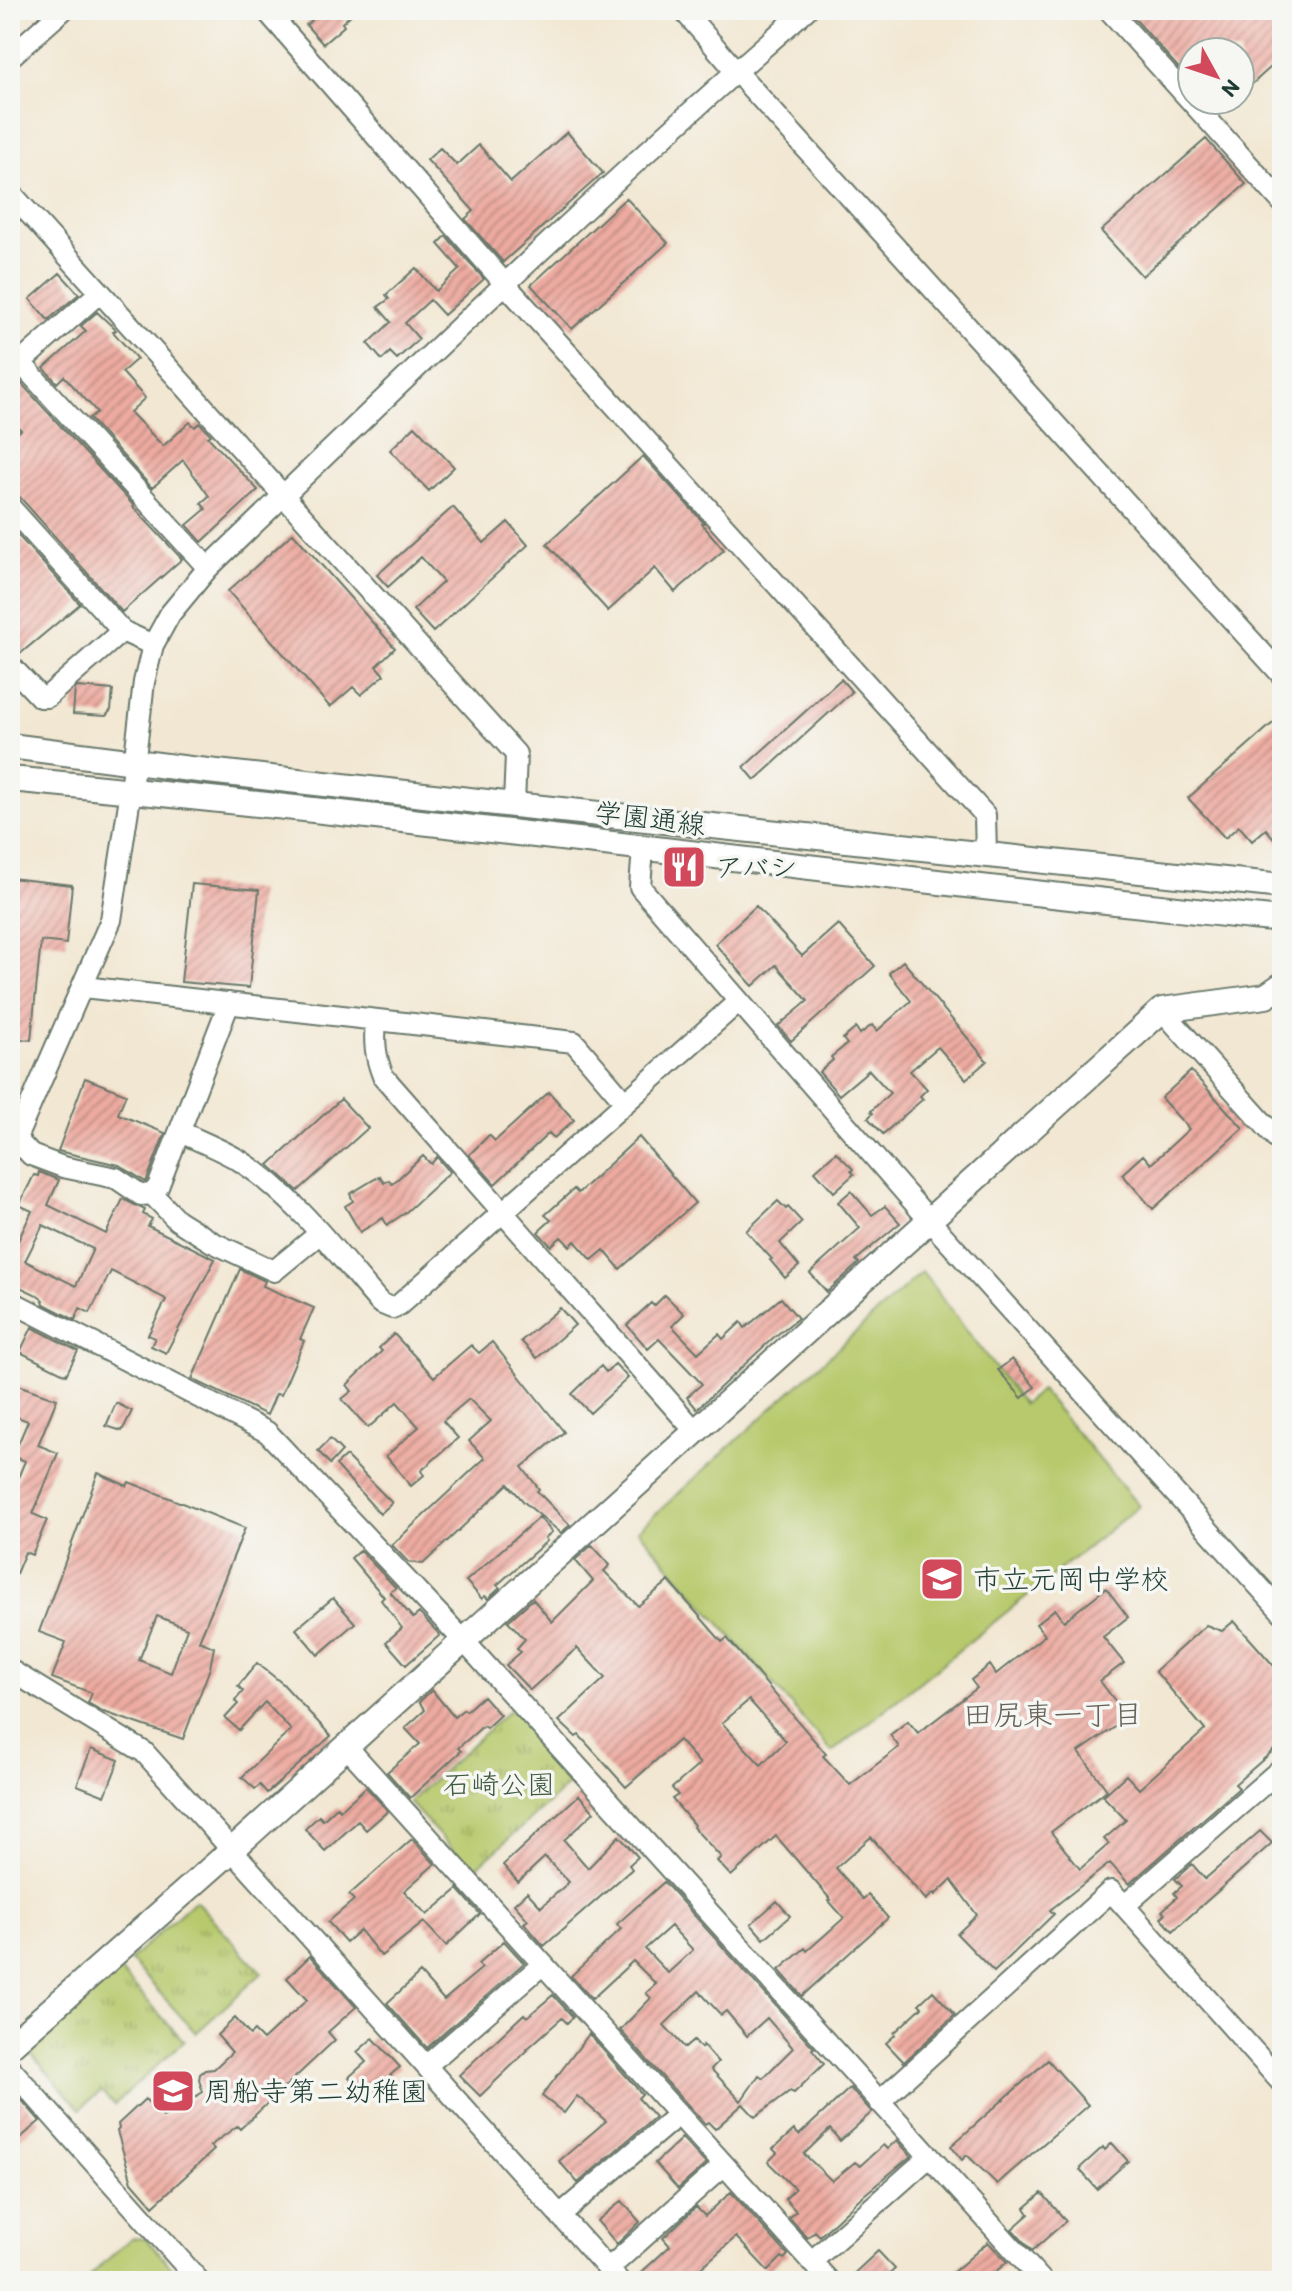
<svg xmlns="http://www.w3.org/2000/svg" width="1292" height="2291" viewBox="0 0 1292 2291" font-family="Itim,'Klee One',sans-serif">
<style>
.green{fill:#b7c96c;stroke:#6b8350;stroke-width:2}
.park{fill:url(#park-tufts);stroke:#6b8350;stroke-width:2}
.building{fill:url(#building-hatch);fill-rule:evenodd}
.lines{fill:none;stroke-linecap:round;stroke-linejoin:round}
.minor-casing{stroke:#69786b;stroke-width:24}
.tertiary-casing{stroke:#69786b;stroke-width:28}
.minor{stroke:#fff;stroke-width:20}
.tertiary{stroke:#fff;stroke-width:24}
.labels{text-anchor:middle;stroke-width:7;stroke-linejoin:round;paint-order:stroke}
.street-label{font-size:28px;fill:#1f3d34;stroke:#f6f6f2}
.poi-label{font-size:28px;fill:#1f3d34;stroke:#f6f6f2;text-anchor:start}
.park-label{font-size:28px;fill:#3d593f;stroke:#f6f6f2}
.neighbourhood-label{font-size:30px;fill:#67635a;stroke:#f6f6f2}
</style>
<defs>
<pattern id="park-tufts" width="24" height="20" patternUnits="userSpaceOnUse" patternTransform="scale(2)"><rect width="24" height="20" fill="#b7c96c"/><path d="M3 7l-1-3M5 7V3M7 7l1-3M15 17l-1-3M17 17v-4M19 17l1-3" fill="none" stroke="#94a45a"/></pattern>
<pattern id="building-hatch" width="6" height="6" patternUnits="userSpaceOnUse" patternTransform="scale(2)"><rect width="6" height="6" fill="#edaaa0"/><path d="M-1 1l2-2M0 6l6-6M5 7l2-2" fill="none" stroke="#bf8c83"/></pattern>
</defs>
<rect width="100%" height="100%" fill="#f6f6f2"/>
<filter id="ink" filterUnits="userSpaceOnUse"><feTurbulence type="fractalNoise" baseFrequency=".0125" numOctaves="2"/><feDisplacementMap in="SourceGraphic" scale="16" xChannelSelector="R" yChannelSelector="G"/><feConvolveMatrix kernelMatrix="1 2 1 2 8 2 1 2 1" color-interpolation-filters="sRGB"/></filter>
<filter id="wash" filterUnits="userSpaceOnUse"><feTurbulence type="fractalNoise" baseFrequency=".006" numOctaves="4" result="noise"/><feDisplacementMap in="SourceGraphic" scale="32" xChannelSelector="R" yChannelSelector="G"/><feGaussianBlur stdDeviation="1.8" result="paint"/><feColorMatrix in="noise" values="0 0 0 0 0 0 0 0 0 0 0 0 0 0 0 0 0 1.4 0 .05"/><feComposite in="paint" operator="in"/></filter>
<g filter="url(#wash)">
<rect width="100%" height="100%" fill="#f2e7d2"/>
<path class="green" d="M922 1272 1023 1404 1041 1390 1139 1506 832 1752 638 1530Z
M131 2238 146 2239 184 2281H84Z"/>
<path class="park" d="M514 1706 573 1774 572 1782 477 1867H468L409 1802Z
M195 1900 262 1973 196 2033 130 1960Z
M120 1971 184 2041 114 2105 101 2091 80 2109 30 2053Z"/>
<g id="blocks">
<path class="building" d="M304 10H356L342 23 344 26 323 44 306 25 312 20Z
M1127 10H1282V57L1240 95V52H1192V83Z
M567 132 603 173 503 262 465 219 474 211 427 160 440 148 457 165 479 145 511 182Z
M1206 139 1246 184 1142 276 1101 231Z
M626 198 668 243 572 329 531 285Z
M446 236 484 279 444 315 430 300 405 323 419 339 397 359 390 352 382 360 368 344 391 322 378 307 389 299 386 295 416 268 436 291 460 269 438 244Z
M60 273 79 294 48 320 30 299Z
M97 312 116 330 113 332 137 359 122 372 145 398 130 412 163 446 190 422 195 427 200 423 211 435 208 437 258 490 202 542 187 525 206 509 201 503 209 496 183 460 152 488 89 418 97 412 64 376 57 383 44 368 86 331 81 326Z
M21 383 134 506 133 507 182 559 122 612 10 486V439L21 430 10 419V393Z
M415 426 454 467 429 491 390 450Z
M643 456 704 523 702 524 724 550 675 592 655 568 608 611 547 544Z
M453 507 484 543 508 522 528 545 433 632 413 610 443 582 421 557 388 587 377 575Z
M14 531 80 604 21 653 10 641V535Z
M293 533 395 648 376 666 384 675 361 695 353 687 330 707 228 591Z
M841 679 852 692 755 780 744 767Z
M78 687 113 690 111 710 106 716 73 714 75 689Z
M1282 715V848L1266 829 1252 841 1239 826 1225 838 1188 798Z
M10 878 72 885 66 944 41 941 31 1040 10 1038Z
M192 884 259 890 249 988 181 982Z
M756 906 802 956 838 924 875 966 791 1041 778 1026 808 1001 776 965 753 986 715 944Z
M903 961 987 1061 966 1079 938 1047 910 1071 927 1089 920 1096 923 1099 883 1134 868 1118 873 1113 871 1111 890 1093 869 1070 839 1095 819 1072 833 1060 831 1057 847 1044 843 1039 856 1028 860 1034 872 1025 877 1031 911 1001 889 973Z
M1191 1071 1243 1128 1153 1209 1122 1174 1143 1155 1151 1164 1189 1129 1161 1098Z
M85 1078 126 1094 118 1114 165 1133 146 1182 119 1165 58 1151Z
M549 1092 574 1120 554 1138 549 1133 495 1184 469 1155 489 1135 495 1141Z
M341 1099 368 1128 298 1191 269 1165Z
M639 1137 695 1203 620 1269 604 1250 592 1260 575 1241 570 1246 561 1237 551 1246 538 1232 551 1220 545 1215 574 1189 578 1193Z
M836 1152 853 1169 851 1171 854 1174 834 1192 815 1171Z
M423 1156 431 1164 437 1157 450 1172 405 1213 387 1225 383 1218 360 1232 345 1206 353 1201 350 1194 380 1176 384 1183 389 1180 392 1184Z
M39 1172 59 1180 48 1205 106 1234 123 1199 145 1210 143 1214 152 1219 148 1226 215 1259 166 1353 151 1346 155 1338 148 1335 166 1300 164 1298 111 1271 90 1313 80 1308 75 1320 44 1304 43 1300 35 1294 14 1284 12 1289 10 1288V1240L17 1243 32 1211 19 1205 34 1175 38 1176ZM43 1225 93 1249 76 1286 25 1261Z
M851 1191 872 1215 885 1206 900 1223 856 1260 859 1263 827 1292 810 1273 860 1228 838 1202Z
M778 1201 786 1209 788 1207 802 1222 780 1243 799 1266 785 1278 770 1260 772 1259 746 1231Z
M240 1269 265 1281 263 1286 314 1308 300 1339 304 1341 281 1395 276 1394 267 1415 192 1379Z
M665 1295 684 1314 672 1326 698 1353 719 1334 723 1339 741 1322 745 1328 781 1298 798 1318 773 1338 697 1409 687 1397 702 1384 659 1339 648 1349 627 1325 651 1303 654 1306Z
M560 1308 575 1325 537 1358 521 1341Z
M32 1327 78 1351 66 1375 20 1352Z
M394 1334 434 1377 471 1345 479 1353 492 1342 564 1432 522 1467 539 1489 537 1491 570 1525 561 1533 524 1502 508 1484 423 1564 408 1562 392 1545 485 1458 469 1441 491 1421 469 1399 443 1421 458 1438 421 1471 424 1475 411 1486 386 1456 419 1427 397 1402 368 1428 342 1399 352 1391 347 1385 382 1351 379 1348Z
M1012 1359 1035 1387 1022 1398 998 1370Z
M615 1364 628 1378 590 1413 572 1394 601 1366 606 1372Z
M18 1385 57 1399 38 1445 58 1453 33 1514 47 1520 32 1555 25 1552 10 1588V1497L25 1461 13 1456 28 1421 12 1415 16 1408 10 1404Z
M116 1403 132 1411 122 1431 106 1426Z
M330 1439 342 1451 330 1464 318 1451Z
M346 1456 392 1503 380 1514 336 1465Z
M98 1473 127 1486 129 1482 245 1528 199 1641 214 1647 210 1668 183 1739 104 1712 88 1703 92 1693 52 1678 66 1642 39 1632ZM157 1616 187 1628 171 1673 139 1660Z
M539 1517 552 1532 545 1538 547 1541 497 1585 500 1588 488 1599 485 1596 482 1599 466 1581Z
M592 1545 610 1565 604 1571 638 1606 669 1581 722 1642 727 1638 826 1754 823 1756 850 1785 899 1747 890 1735 908 1721 918 1733 977 1688 971 1680 990 1665 996 1674 1045 1635 1036 1624 1055 1609 1064 1621 1106 1588 1128 1617 1103 1637 1124 1663 1100 1681 1128 1718 1079 1752 1107 1790 1051 1832 1080 1869 1109 1844 1104 1839 1126 1820 1103 1796 1126 1775 1139 1789 1205 1730 1155 1671 1206 1625 1222 1631 1234 1621 1282 1675V1743L1235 1784 1239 1788 1129 1884 1110 1863 1050 1910 1054 1914 994 1972 957 1934 977 1915 951 1880 935 1895 934 1893 926 1900 871 1837 836 1868 863 1899 868 1895 888 1918 802 1996 779 1970 805 1948 807 1951 844 1918 829 1901 831 1900 776 1836 731 1876 717 1861 721 1857 693 1827 694 1825 672 1799 678 1795 672 1788 700 1764 679 1740 626 1787 579 1735 576 1737 559 1721 605 1678 577 1648 530 1690 506 1665 521 1652 517 1648 525 1639 508 1621 533 1599 552 1622 593 1581 575 1560ZM749 1700 786 1741 761 1765 722 1723Z
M360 1550 396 1588 390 1592 413 1618 419 1613 440 1635 406 1665 386 1642 402 1628 381 1600 384 1597 351 1558Z
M333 1598 355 1623 318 1655 296 1629Z
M257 1663 283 1684 331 1736 267 1793 260 1785 255 1789 242 1777 291 1730 265 1702 239 1730 225 1718 238 1704 235 1701 243 1691 238 1686Z
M432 1690 454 1717 464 1709 466 1711 483 1696 500 1715 486 1728 483 1726 458 1748 461 1751 410 1798 387 1772 420 1744 405 1728 425 1710 419 1702Z
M91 1749 119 1760 105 1796 77 1785Z
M366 1787 388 1811 366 1830 358 1821 325 1851 305 1829 319 1816 323 1820 337 1807 340 1810Z
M579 1795 594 1812 564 1840 588 1868 619 1836 638 1857 629 1865 632 1869 544 1946 524 1923 528 1920 514 1904 527 1892 541 1907 569 1882 545 1857 518 1882 503 1865Z
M1260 1831 1272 1843 1173 1931 1161 1918 1165 1914 1162 1911 1177 1897 1174 1893 1182 1886 1175 1879 1192 1864 1205 1879Z
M412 1839 435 1864 404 1891 427 1915 458 1889 480 1914 446 1946 424 1922 381 1956 360 1930 346 1942 328 1922 354 1900 349 1895Z
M664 1882 814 2048 812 2049 824 2064 794 2093 790 2091 755 2117 743 2104 715 2129 708 2122 705 2124 620 2030 651 1998 646 1993 656 1984 633 1961 592 1999 571 1976 621 1929 617 1924ZM671 1926 693 1950 668 1973 645 1949ZM699 1991 721 2015 726 2011 747 2036 767 2018 793 2048 763 2078 759 2075 741 2101 711 2069 718 2062 703 2045 701 2048 694 2040 685 2048 664 2025Z
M777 1901 790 1916 764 1939 751 1924Z
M504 1941 524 1963 427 2048 387 2003 420 1973 444 2000 482 1968 478 1964Z
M310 1956 356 2007 328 2032 335 2040 240 2129 237 2126 210 2146 214 2150 153 2206 132 2182 117 2131 119 2129 118 2124 145 2099 163 2117 203 2092 199 2080 200 2074 205 2070 214 2069 232 2052 217 2035 235 2018 250 2035 254 2031 263 2040 276 2028 307 2000 287 1978Z
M933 1991 955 2015 904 2062 886 2043 895 2035 894 2033 922 2007 919 2004Z
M553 1995 573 2017 567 2023 562 2018 527 2049 528 2050 480 2096 459 2075 524 2014 527 2017Z
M589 2034 642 2094 638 2098 655 2117 578 2183 559 2161 606 2121 577 2096 564 2113 542 2096Z
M373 2038 400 2067 388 2077 390 2079 372 2095 370 2093 360 2101 347 2086 353 2081 349 2077 366 2062 357 2052Z
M1048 2060 1088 2105 997 2184 967 2155 962 2160 951 2146Z
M850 2088 872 2112 840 2141 830 2129 804 2154 832 2181 855 2162 860 2166 883 2145 887 2149 897 2140 911 2156 858 2200 820 2236 815 2231 807 2238 789 2217 796 2211 785 2199 795 2189 768 2162 777 2153 773 2149 794 2130 799 2135Z
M19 2097 40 2121 10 2147V2105Z
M682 2138 706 2164 678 2189 655 2163Z
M1112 2143 1128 2161 1097 2189 1080 2170 1082 2168 1081 2167 1103 2147 1105 2150Z
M731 2192 788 2255 784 2259 782 2257 768 2271 736 2237 686 2281H632L670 2246 663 2238 696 2207 705 2216Z
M1042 2193 1066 2221 1032 2251 1012 2229 1029 2214 1025 2208Z
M622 2201 640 2222 617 2244 597 2221Z
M988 2242 1007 2262 985 2281H943Z
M878 2251 895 2269 882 2281H846Z"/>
</g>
</g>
<g filter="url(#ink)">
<use href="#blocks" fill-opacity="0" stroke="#69786b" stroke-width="2"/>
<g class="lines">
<g class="minor-casing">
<path id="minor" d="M266 10 505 284 985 815 986 855
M683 10 736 71 1282 675
M1109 10 1282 202
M10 57 63 10
M10 192 516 754 514 805
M10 351 208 568
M12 370 99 293
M10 507 122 631
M10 665 40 697H47L122 631 153 645
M643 848 640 887 929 1220 1282 1612
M83 987 574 1042 625 1102
M1162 1010 1282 1144
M376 1020C374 1042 375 1056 383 1076L695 1431
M181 1132C201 1142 223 1150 242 1162 297 1198 337 1254 380 1303L392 1308 399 1305 739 1001
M16 1139 31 1155 63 1167 116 1178 141 1195 152 1194 158 1187 229 1003
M10 1152 111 920 131 790 144 682 153 645 170 614 208 568C405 379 600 189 806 10
M152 1194 177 1220 212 1242 274 1271 319 1234
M10 1301 267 1432 463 1640 1042 2281
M10 1670 144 1752 619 2281
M346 1746 829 2281
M1124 1906 1282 1768
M426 2066 543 1964
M10 2068 199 2281
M879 2102 1111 1891 1282 2083
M560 2215 679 2114
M811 2262 929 2157
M608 2269 724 2165"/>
</g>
<g class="tertiary-casing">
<path id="tertiary" d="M10 746 190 769 514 805 1282 886
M10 779C435 819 858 876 1282 920
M10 2046 232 1850 1162 1010 1266 996 1282 985"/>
</g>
<use href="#minor" class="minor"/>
<use href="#tertiary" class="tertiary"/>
</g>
</g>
<defs>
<g id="restaurant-square" transform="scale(2.3)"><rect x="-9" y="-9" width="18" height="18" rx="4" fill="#d1495b" stroke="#f6f6f2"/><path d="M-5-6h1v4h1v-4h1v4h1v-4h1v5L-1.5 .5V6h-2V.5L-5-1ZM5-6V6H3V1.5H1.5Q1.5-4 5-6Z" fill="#fff"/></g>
<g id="school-square" transform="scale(2.3)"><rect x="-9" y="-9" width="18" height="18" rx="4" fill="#d1495b" stroke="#f6f6f2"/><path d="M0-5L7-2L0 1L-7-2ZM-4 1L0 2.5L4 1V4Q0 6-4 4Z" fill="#fff"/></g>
</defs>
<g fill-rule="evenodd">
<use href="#restaurant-square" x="684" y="867"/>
<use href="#school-square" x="942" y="1579"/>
<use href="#school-square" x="173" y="2091"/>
</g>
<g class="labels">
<g class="street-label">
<text transform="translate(650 818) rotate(7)" y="10">学園通線</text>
</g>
<g class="poi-label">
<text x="715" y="877">アバシ</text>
<text x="973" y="1589">市立元岡中学校</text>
<text x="204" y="2101">周船寺第二幼稚園</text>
</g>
<g class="park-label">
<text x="499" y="1794">石崎公園</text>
</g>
<g class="neighbourhood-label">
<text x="1053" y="1725">田尻東一丁目</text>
</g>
</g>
<rect width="1292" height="2291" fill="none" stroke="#f6f6f2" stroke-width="40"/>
<g transform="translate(1216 76) rotate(130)"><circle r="38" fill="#f6f6f2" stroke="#a0aca6" stroke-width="2"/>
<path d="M0-6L14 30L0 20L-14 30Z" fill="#d1495b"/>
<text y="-12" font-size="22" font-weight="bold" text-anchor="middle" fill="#1f3d34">N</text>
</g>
</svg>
